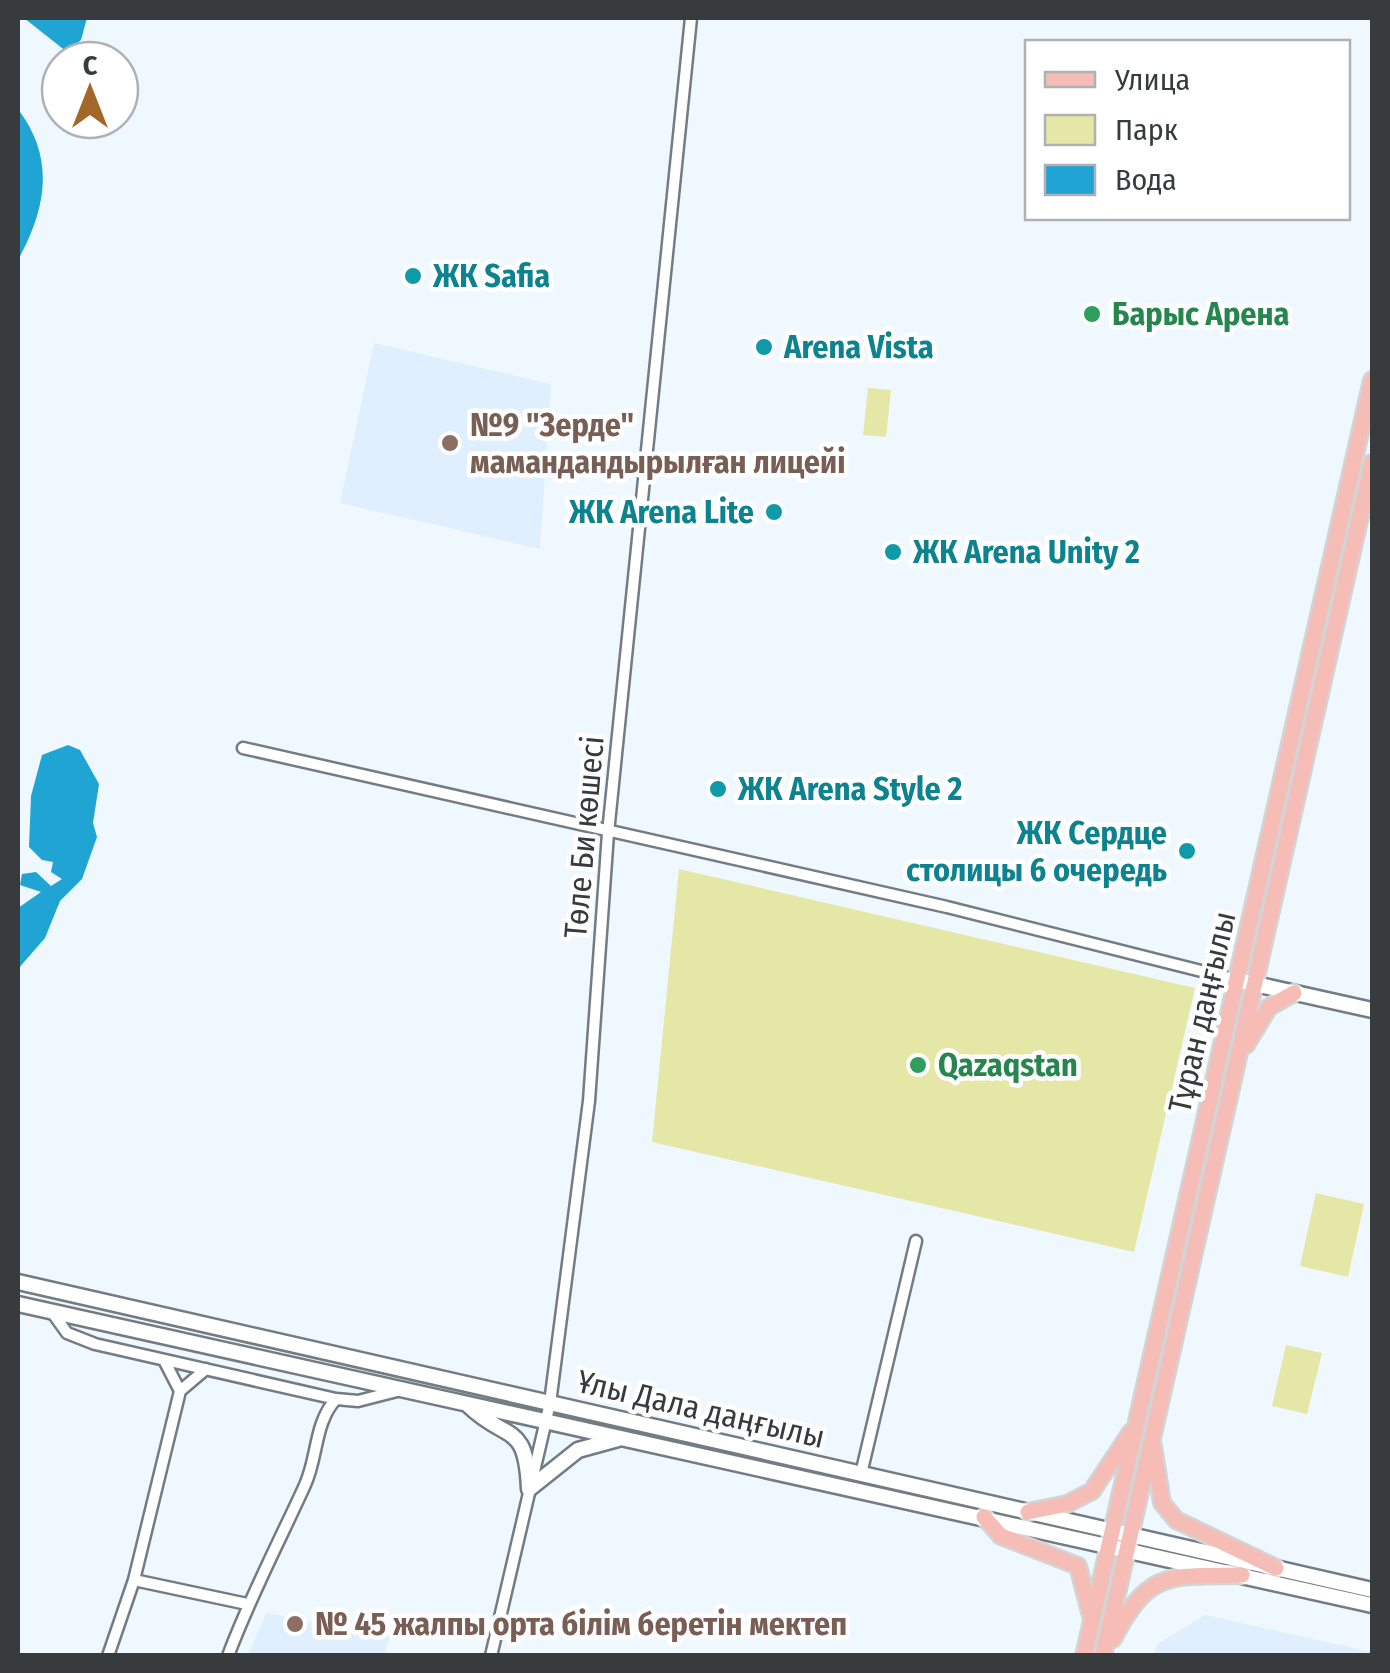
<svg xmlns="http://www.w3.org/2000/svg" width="1390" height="1673" viewBox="0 0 1390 1673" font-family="'Fira Sans Condensed',sans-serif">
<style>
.built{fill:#dfeffd}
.green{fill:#e4e7a5}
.water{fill:#1fa4d4}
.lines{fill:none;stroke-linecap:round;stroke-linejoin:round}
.street-casing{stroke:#737c84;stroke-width:15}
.secondary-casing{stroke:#737c84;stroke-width:19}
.primary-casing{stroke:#d3d4d5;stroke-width:20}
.street{stroke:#fff;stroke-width:10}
.secondary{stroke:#fff;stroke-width:14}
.primary{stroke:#f5bdb5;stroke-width:15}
.culture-dot{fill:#0f9aa8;stroke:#fff;stroke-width:4}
.leisure-dot{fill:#2e9e5b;stroke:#fff;stroke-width:4}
.education-dot{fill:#8d6e63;stroke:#fff;stroke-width:4}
.labels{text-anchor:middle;stroke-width:9;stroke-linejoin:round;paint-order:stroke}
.culture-label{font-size:32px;font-weight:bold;fill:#0d838f;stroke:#fff;text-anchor:start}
.leisure-label{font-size:32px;font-weight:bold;fill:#27864d;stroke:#fff;text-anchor:start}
.education-label{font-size:32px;font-weight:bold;fill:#785e54;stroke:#fff;text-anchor:start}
.street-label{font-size:32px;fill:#373b3e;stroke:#fff}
</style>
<rect width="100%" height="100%" fill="#f0f8ff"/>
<path class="built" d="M374 343 551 384 540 549 340 503Z
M266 1613 390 1636 384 1655H248Z
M1205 1615 1372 1652V1655H1154L1157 1644Z"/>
<path class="green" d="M868 388 891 390 886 437 863 435Z
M679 869 1195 988 1134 1252 652 1142Z
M1316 1193 1364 1204 1348 1277 1300 1266Z
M1286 1345 1322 1353 1307 1414 1272 1406Z"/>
<path class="water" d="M24 18H87L81 40 67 52Z
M18 109C55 158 47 207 18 260Z
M68 745 80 750 99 784 93 823 97 837 82 879 60 901 45 938 18 969V908L41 892 20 885 22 874 36 872 51 886 62 879 51 872 53 862 42 860 29 847 31 796 42 755Z"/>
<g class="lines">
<g class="street-casing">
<path id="street" d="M243 748 947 907 1237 980
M52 1312 67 1333 95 1344 336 1399
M164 1360 180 1391 206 1369
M180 1391 134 1580 247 1604
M861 1474 916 1241
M108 1656 134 1580
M228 1656C250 1597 279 1542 305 1485 318 1457 314 1423 336 1399L358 1401 397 1391
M491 1656 550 1403 589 1101 608 833 691 18"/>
</g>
<g class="secondary-casing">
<path id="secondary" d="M1237 980 1372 1010
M18 1282 1372 1590
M18 1304 1372 1605
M468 1405C507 1443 526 1420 529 1489
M529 1489 578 1450 618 1439"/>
</g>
<g class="primary-casing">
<path id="primary" d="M1246 1045 1269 1007 1294 993
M1153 1446 1162 1503 1176 1520 1276 1568
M1028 1512 1067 1504 1092 1491 1131 1432
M984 1517 1001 1536 1078 1566 1091 1616
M1113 1639C1149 1569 1170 1576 1242 1575
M1084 1656 1372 380
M1103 1656 1372 463"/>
</g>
<use href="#street" class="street"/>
<use href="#secondary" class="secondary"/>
<use href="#primary" class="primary"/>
</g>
<g class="culture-dot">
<circle cx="413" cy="276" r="10"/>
<circle cx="764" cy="347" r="10"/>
<circle cx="774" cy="512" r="10"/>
<circle cx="893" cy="552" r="10"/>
<circle cx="718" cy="789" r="10"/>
<circle cx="1187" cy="851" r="10"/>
</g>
<g class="leisure-dot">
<circle cx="1092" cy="314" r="10"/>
<circle cx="918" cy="1065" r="10"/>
</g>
<g class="education-dot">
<circle cx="450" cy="443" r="10"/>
<circle cx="295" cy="1624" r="10"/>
</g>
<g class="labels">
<g class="culture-label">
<text x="433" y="287">ЖК Safia</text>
<text x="784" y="358">Arena Vista</text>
<text x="754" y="523" text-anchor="end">ЖК Arena Lite</text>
<text x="913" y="563">ЖК Arena Unity 2</text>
<text x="738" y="800">ЖК Arena Style 2</text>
<text x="1167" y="844" text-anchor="end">ЖК Сердце<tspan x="1167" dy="37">столицы 6 очередь</tspan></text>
</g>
<g class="leisure-label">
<text x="1112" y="325">Барыс Арена</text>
<text x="938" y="1076">Qazaqstan</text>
</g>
<g class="education-label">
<text x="470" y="436">№9 "Зерде"<tspan x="470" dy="37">мамандандырылған лицейі</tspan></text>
<text x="315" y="1635">№ 45 жалпы орта білім беретін мектеп</text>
</g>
<g class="street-label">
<text transform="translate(584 837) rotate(-85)" y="11">Төле Би көшесі</text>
<text transform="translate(1202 1012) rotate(-77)" y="11">Тұран даңғылы</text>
<text transform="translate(701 1409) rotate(13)" y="11">Ұлы Дала даңғылы</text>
</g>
</g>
<rect width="1390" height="1673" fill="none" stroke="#373b3e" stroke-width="40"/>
<rect x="1025" y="40" width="325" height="180" fill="#ffffff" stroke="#afb1b2" stroke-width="2.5"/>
<rect x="1045" y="72" width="50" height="15" fill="#f5bdb5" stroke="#afb1b2" stroke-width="2.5"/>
<text x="1115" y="90" font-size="30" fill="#373b3e">Улица</text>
<rect x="1045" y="115" width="50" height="30" fill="#e4e7a5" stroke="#afb1b2" stroke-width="2.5"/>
<text x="1115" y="140" font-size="30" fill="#373b3e">Парк</text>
<rect x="1045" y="165" width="50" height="30" fill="#1fa4d4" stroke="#afb1b2" stroke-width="2.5"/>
<text x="1115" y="190" font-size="30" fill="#373b3e">Вода</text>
<g transform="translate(90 90)"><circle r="48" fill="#ffffff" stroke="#afb1b2" stroke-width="2.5"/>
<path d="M0-8L18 38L0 25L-18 38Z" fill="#a36729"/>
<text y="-15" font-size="28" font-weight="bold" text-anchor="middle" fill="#373b3e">С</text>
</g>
</svg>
